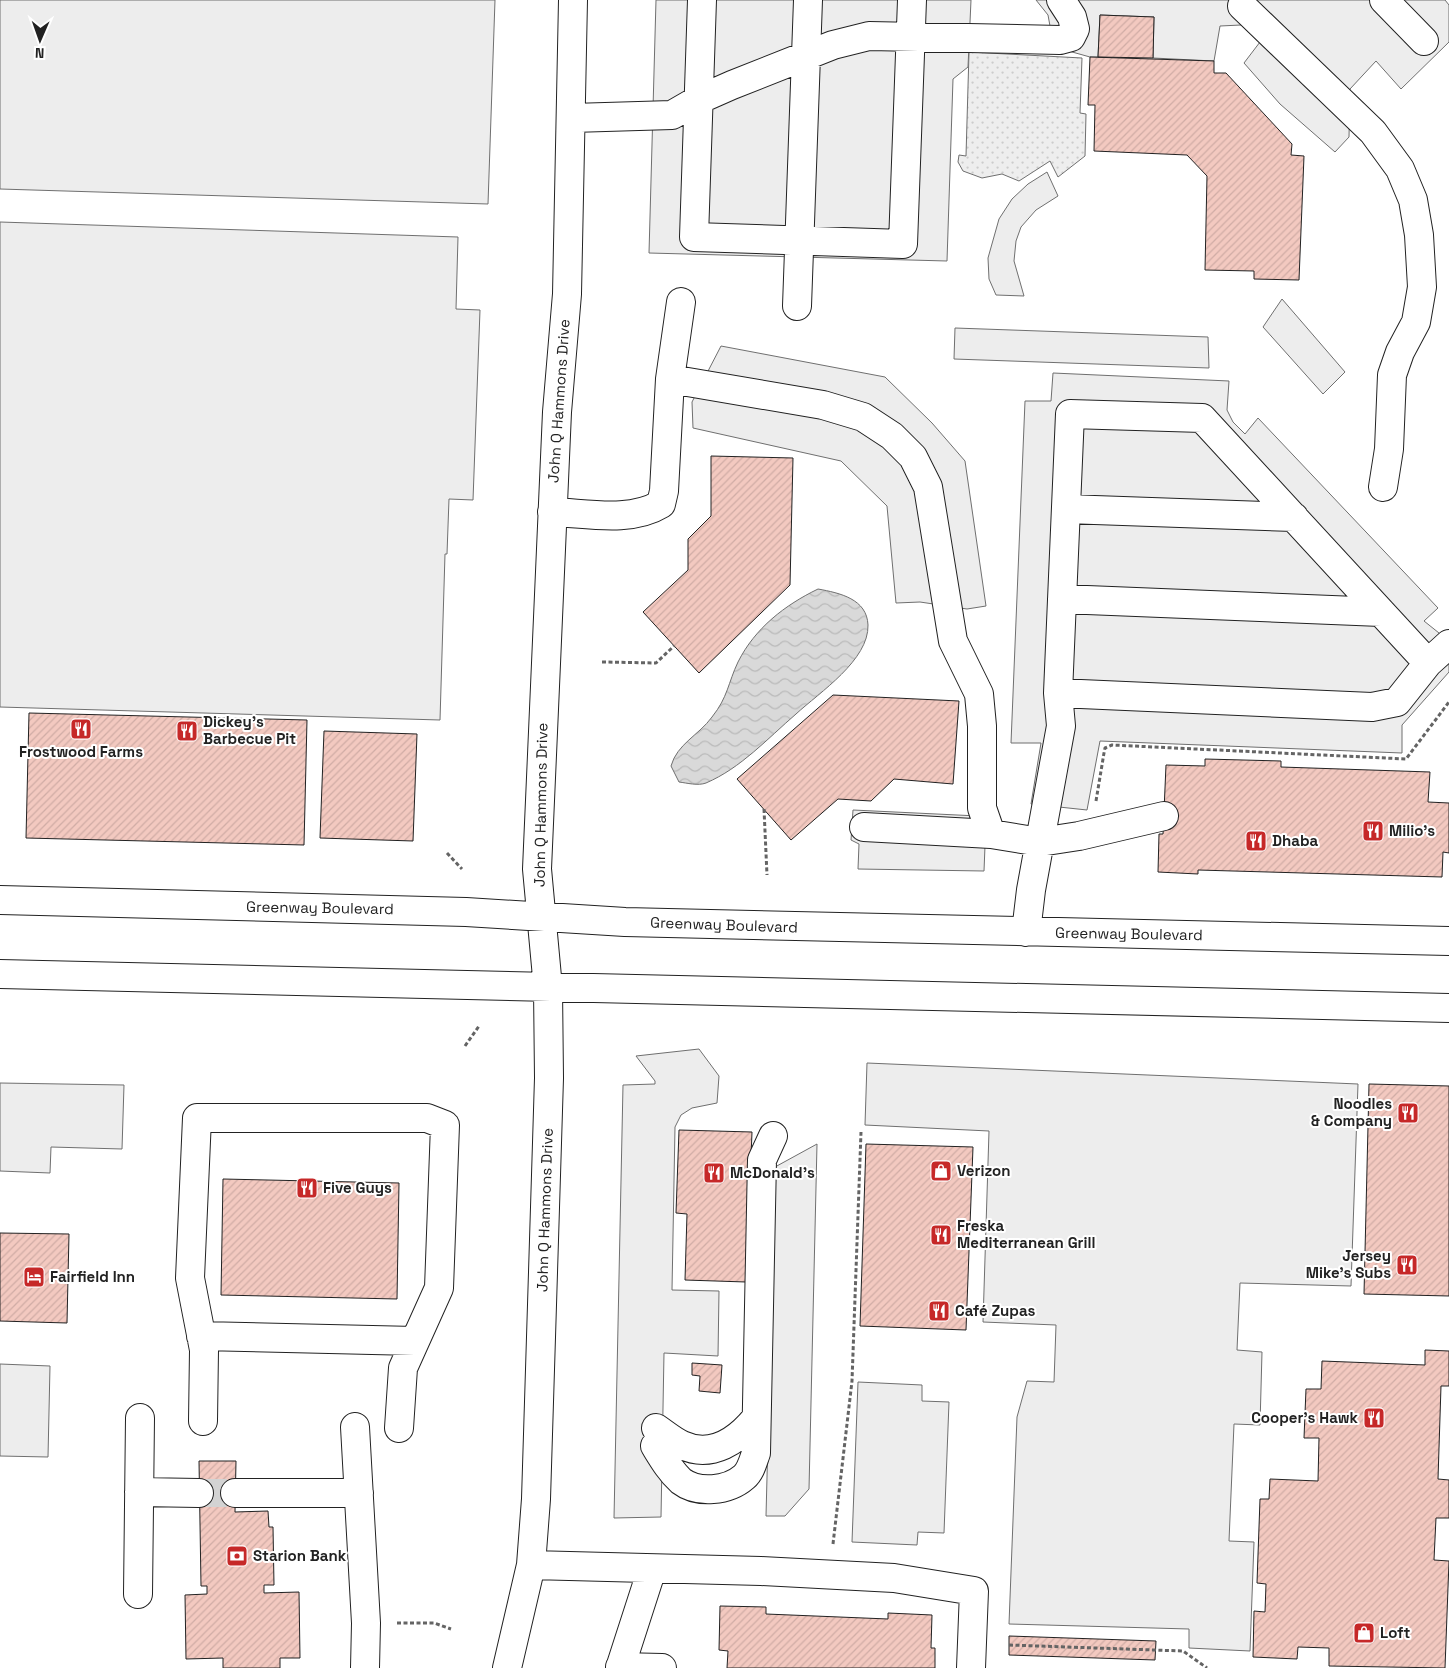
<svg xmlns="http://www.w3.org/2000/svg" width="1449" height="1668" viewBox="0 0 1449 1668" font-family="'Space Grotesk',sans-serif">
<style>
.grass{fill:url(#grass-dots);stroke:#6f6f6f}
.parking{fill:#ededed;stroke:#6f6f6f}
.water{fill:url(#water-waves);stroke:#6f6f6f}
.building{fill:url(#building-hatch);stroke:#222}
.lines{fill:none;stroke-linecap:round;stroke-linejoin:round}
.minor-tunnel{stroke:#d3d3d3;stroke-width:28;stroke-dasharray:28 14;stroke-linecap:butt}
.minor-casing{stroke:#222;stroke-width:30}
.path{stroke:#646464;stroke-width:3;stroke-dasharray:4 2.5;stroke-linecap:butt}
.minor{stroke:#fff;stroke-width:28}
.labels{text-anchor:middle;stroke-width:4;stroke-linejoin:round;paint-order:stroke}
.street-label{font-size:15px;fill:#222;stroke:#fff}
.poi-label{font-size:15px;font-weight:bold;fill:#222;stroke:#fff;text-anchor:start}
</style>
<defs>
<pattern id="grass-dots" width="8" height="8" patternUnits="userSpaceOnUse" patternTransform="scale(1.25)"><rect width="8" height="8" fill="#eee"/><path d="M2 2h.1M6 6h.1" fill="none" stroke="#ccc" stroke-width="1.8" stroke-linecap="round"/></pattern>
<pattern id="water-waves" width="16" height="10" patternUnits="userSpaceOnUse" patternTransform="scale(1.25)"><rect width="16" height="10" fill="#d9d9d9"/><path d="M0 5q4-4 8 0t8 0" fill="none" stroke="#bababa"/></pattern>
<pattern id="building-hatch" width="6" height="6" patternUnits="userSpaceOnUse" patternTransform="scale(1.25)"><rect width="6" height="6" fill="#f3c9c0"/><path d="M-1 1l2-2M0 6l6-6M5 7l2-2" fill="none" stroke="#d0aca5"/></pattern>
</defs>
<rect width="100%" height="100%" fill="#fff"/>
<path class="grass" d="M969 52 1082 58 1080 113 1086 114 1085 156 1058 177 1050 161 1019 181 1002 174 982 178 963 171 958 162 959 155 966 156Z"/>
<path class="parking" d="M0 0H495L488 204 0 189Z
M656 0H971L968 67 953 79 947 261 649 253Z
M1036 0H1445L1449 5V42L1401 89 1376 61 1350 89 1349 137 1335 152 1280 104 1244 63 1260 42 1241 25 1220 26 1214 61 1153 58 1154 17 1100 15 1098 57H1090L1065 50 1052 37 1048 15Z
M1047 172 1058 196 1036 210 1021 227 1016 241 1014 261 1024 296 996 295 989 279 988 258 999 219 1012 199 1028 184Z
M0 222 458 237 456 309 480 310 473 500 449 499 447 554H445L440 720 0 707Z
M1282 299 1345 372 1323 394 1263 327Z
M955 328 1208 337 1209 368 954 359Z
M721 346 885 377 932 423 965 461 986 606 967 609 920 602 896 603 887 506 841 461 693 428 692 402Z
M1053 373 1229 381 1227 410 1233 422 1245 434 1258 418 1438 608 1424 621 1449 641V672L1402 725V753L1100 741 1087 810 1031 804 1041 743H1011L1025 401H1051Z
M853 810 978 816 985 846 984 871 858 869 859 844 851 840Z
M699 1049 719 1076 717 1103 692 1108 681 1115 675 1127 672 1290 719 1291 718 1356 664 1353 661 1517 614 1518 623 1085 655 1084V1081L636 1056Z
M867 1063 1358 1084 1351 1286 1240 1283 1237 1350 1262 1352 1260 1425 1234 1424 1229 1541 1254 1542 1250 1651 1189 1648V1629L1009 1624 1017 1417 1027 1381 1054 1382 1056 1325 983 1322 989 1131 865 1125Z
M0 1083 124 1085 122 1149 51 1147 50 1173 0 1171Z
M817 1144 809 1489 785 1516H766L775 1167Z
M0 1364 50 1366 48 1457 0 1456Z
M858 1382 922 1385V1401L949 1402 944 1533 918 1532 917 1545 852 1542Z"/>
<path class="water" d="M818 589C840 593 867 599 868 625 869 660 820 692 796 714 767 739 741 768 706 783 698 786 687 783 679 782L671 766C677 744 699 735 712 717 728 697 728 683 738 662 755 628 785 605 818 589Z"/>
<path class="building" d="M1100 15 1154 17 1153 58 1098 57Z
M1090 57 1214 61V73H1226L1292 144 1291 155 1304 156 1299 280 1254 279V271L1205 270 1207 176 1187 155 1094 151 1095 105H1088Z
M711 456 793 458 790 585 699 673 643 612 688 570V539L711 516Z
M833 695 959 701 953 784 894 779 871 801 838 799 791 840 737 779Z
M29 713 307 720 304 845 26 838Z
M324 731 417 734 413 841 320 838Z
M1205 759 1281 761V767L1430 772 1428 802 1449 803V853L1443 852 1442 877 1198 870V874L1158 872 1159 834H1163L1166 765 1205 766Z
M1369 1084 1449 1086V1296L1364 1294Z
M679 1130 752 1132 746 1282 685 1280 687 1214 676 1213Z
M866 1144 973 1147 966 1330 860 1326Z
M223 1179 399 1183 397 1299 221 1295Z
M0 1233 69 1234 67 1323 0 1321Z
M1425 1350 1449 1351V1386H1441L1438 1479 1449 1480V1518H1436L1434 1560 1449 1561 1445 1668 1329 1666V1648L1298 1647 1297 1659 1253 1657 1254 1611 1265 1612 1266 1584 1257 1583 1260 1499H1269L1270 1479 1318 1481 1319 1438H1304L1306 1389H1321L1322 1361 1425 1365Z
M692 1363 722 1365 720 1393 699 1391 700 1376 692 1375Z
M199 1461H236L235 1512 268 1511 269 1527H273L274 1585H264V1593L299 1592 300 1658H280V1668H223V1658L186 1659 185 1595 207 1594V1586H201Z
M720 1606 766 1607V1614L888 1619V1613L932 1615 931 1648H935V1668H727L728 1651 719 1650Z
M1009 1636 1156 1641 1155 1660 1009 1655Z"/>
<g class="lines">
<path class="minor-tunnel" d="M199 1493H235"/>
<g class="minor-casing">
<path id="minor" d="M702 0 694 237 903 244 912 0
M1384 0 1424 41
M1242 6 1373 132 1400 169 1413 200 1419 235 1422 287 1416 322 1400 352 1392 375 1389 449 1383 487
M572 118 672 115 698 100 732 85 833 45 869 36 1060 40 1071 37 1075 29 1072 17 1061 0
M797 306 808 0
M670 379 823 405 863 417 892 436 913 457 928 487 953 641 979 694 982 726V808L991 834
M1066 509 1294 517
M552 512C586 513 630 523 661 504L664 491 670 379 681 302
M1062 599 1381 612
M1058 693 1372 707 1397 702 1428 663 1449 644
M864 827 991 834 1040 842 1079 836 1164 816
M0 900 466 912 625 922 1449 941
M1026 932 1031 890 1061 726 1058 693 1070 414 1202 418 1428 663
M0 974 1449 1008
M201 1336 415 1341
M203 1421 204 1350 190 1278 197 1118H427L445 1125 439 1288 403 1368 399 1428
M355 1427 366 1623 365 1668
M656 1428C665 1434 673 1441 682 1445 712 1459 738 1440 756 1418
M655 1446C663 1459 670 1471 681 1481 698 1494 728 1491 744 1477 751 1471 753 1461 756 1453L762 1160 773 1136
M139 1492 199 1493
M235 1493H359
M531 1565 761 1571 894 1578 974 1591 971 1668
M138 1594 140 1418
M620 1667 662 1668
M507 1668 531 1565 536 1499 549 1078 548 988 537 869 557 412 567 294 573 0
M620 1668 652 1569"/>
</g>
<path class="path" d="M602 662 656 663 674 646
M1096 801 1104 753 1105 748 1112 745 1406 759 1449 702
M764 809 767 875
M447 853 462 869
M465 1046 479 1026
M833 1544 852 1381 861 1132
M397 1623H434L451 1629
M1009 1645 1183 1651 1207 1668"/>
<use href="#minor" class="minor"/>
</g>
<defs>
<g id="restaurant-square" transform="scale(1.125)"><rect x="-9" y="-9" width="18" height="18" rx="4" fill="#c62828" stroke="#fff"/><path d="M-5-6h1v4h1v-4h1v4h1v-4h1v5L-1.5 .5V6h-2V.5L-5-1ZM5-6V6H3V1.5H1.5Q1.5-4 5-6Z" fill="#fff"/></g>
<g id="shop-square" transform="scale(1.125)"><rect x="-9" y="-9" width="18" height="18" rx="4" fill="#c62828" stroke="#fff"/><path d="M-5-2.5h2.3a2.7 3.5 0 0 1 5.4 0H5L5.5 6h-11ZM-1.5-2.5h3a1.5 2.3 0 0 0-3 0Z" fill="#fff"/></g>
<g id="hotel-square" transform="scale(1.125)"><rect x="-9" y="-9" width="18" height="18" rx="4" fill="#c62828" stroke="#fff"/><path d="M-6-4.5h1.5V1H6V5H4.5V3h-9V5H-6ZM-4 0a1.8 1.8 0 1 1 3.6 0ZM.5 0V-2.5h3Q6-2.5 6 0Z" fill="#fff"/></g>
<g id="bank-square" transform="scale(1.125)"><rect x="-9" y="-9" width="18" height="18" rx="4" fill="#c62828" stroke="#fff"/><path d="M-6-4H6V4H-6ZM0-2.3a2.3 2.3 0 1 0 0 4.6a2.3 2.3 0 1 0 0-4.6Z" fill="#fff"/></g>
</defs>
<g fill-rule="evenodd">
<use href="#restaurant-square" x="81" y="729"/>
<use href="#restaurant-square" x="187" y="731"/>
<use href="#restaurant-square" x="1373" y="831"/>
<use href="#restaurant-square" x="1256" y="841"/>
<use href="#restaurant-square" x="1408" y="1113"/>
<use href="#shop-square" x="941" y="1171"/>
<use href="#restaurant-square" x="714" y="1173"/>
<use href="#restaurant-square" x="307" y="1188"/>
<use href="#restaurant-square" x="941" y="1235"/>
<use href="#restaurant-square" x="1407" y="1265"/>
<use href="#hotel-square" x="34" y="1277"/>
<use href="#restaurant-square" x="939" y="1311"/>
<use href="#restaurant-square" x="1374" y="1418"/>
<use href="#bank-square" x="237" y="1556"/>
<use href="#shop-square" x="1364" y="1633"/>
</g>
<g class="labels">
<g class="street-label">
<text transform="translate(559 401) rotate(-86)" y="5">John Q Hammons Drive</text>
<text transform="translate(541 805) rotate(-89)" y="5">John Q Hammons Drive</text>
<text transform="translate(320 908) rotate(1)" y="5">Greenway Boulevard</text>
<text transform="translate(724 925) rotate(2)" y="5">Greenway Boulevard</text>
<text transform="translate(1129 934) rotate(1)" y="5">Greenway Boulevard</text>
<text transform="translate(545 1210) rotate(-88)" y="5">John Q Hammons Drive</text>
</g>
<g class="poi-label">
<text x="203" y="727">Dickey's<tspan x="203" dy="17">Barbecue Pit</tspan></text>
<text x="81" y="757" text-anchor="middle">Frostwood Farms</text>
<text x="1389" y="836">Milio's</text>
<text x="1272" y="846">Dhaba</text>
<text x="1392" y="1109" text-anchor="end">Noodles<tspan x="1392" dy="17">&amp; Company</tspan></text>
<text x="957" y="1176">Verizon</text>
<text x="730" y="1178">McDonald's</text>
<text x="323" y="1193">Five Guys</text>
<text x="957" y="1231">Freska<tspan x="957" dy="17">Mediterranean Grill</tspan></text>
<text x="1391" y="1261" text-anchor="end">Jersey<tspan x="1391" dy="17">Mike's Subs</tspan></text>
<text x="50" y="1282">Fairfield Inn</text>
<text x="955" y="1316">Café Zupas</text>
<text x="1358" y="1423" text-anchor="end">Cooper's Hawk</text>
<text x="253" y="1561">Starion Bank</text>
<text x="1380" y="1638">Loft</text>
</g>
</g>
<g transform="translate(40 40) rotate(182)" stroke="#ffffff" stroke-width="4" paint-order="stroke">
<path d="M0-4L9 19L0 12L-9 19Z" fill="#222222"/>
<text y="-8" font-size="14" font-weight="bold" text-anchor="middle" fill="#222222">N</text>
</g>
</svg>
